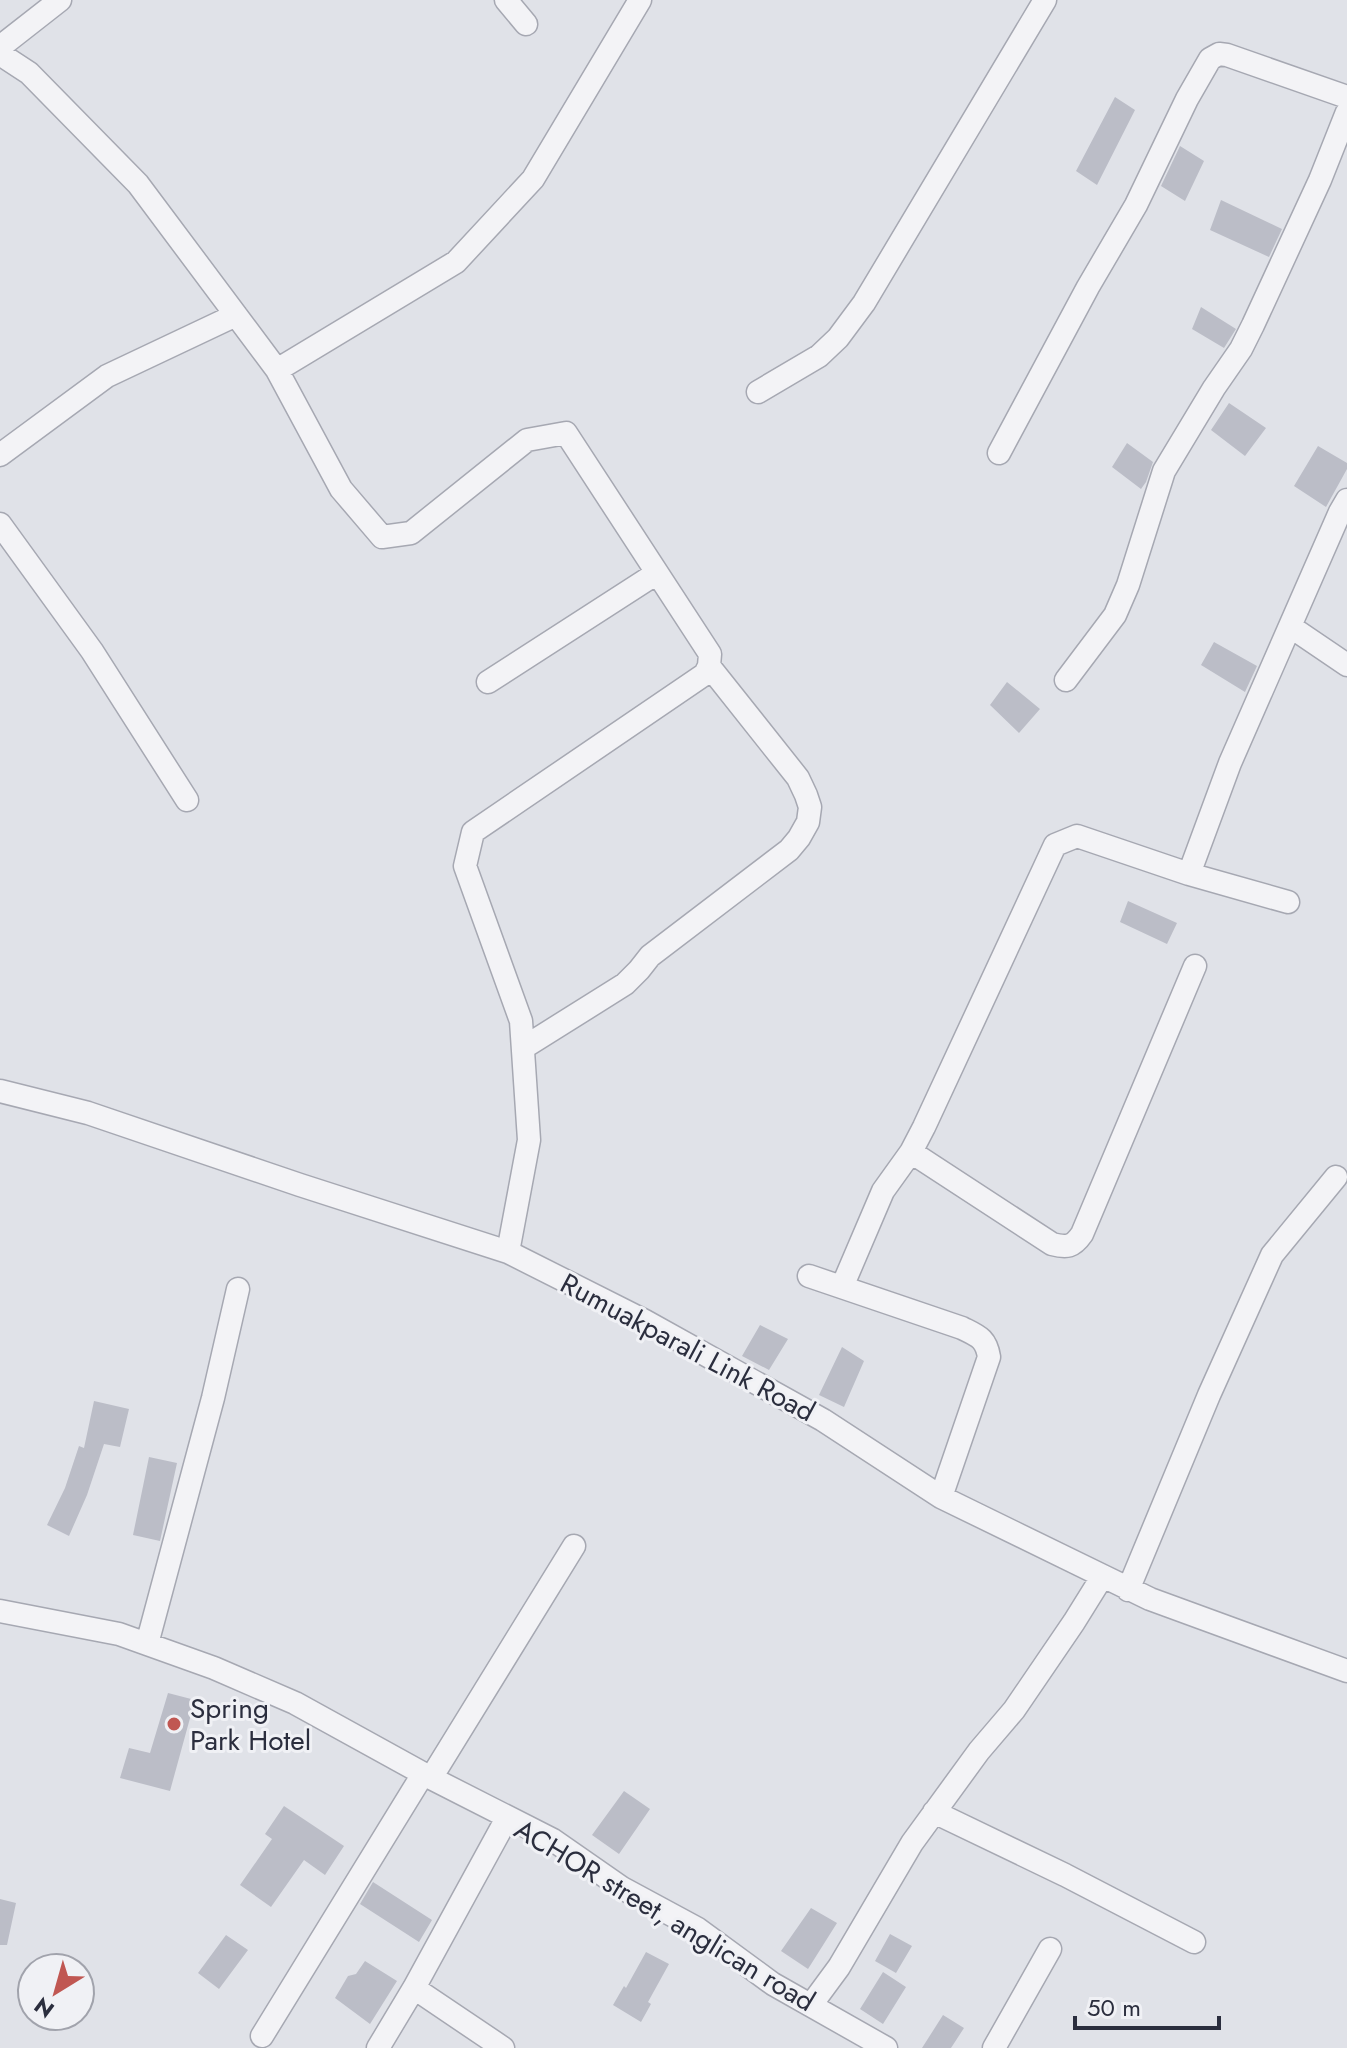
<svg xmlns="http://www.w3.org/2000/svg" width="1347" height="2048" viewBox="0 0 1347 2048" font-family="Jost,sans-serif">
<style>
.building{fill:#bbbdc7}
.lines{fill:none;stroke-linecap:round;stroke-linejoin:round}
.minor-casing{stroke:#a6a8b2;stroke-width:25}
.minor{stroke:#f3f3f6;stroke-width:22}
.poi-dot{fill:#c05752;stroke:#f0f1f5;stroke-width:3}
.labels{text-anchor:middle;stroke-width:6;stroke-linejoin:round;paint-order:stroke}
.street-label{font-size:28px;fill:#2b2e3e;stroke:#f0f1f5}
.poi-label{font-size:28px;fill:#2b2e3e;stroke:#f0f1f5;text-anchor:start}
</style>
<rect width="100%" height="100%" fill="#e0e2e8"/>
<path class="building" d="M1115 97 1135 110 1097 185 1076 171Z
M1180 146 1204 161 1185 201 1161 186Z
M1221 200 1282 229 1269 257 1210 230Z
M1201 307 1236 329 1224 348 1192 329Z
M1229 403 1266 428 1245 456 1211 430Z
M1127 443 1153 462 1146 482 1141 489 1112 467Z
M1318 446 1347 463V469L1326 507 1294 486Z
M1214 642 1257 666 1245 692 1201 665Z
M1007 682 1040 709 1019 733 990 705Z
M1128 901 1177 923 1167 944 1120 922Z
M760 1325 788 1339 769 1370 742 1356Z
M842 1347 864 1361 844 1407 819 1395Z
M94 1401 129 1409 120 1447 104 1444 87 1495 69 1536 47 1525 65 1488 79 1446 84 1448Z
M149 1457 177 1463 160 1541 133 1535Z
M168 1693 195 1700 170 1791 120 1778 129 1748 150 1753Z
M624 1791 650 1809 619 1854 592 1835Z
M284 1806 344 1846 325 1875 304 1860 271 1907 240 1885 272 1839 265 1834Z
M373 1882 432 1920 419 1942 360 1904Z
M0 1899 16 1903 7 1945H0Z
M811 1908 837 1923 808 1969 781 1951Z
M890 1934 912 1946 896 1973 875 1961Z
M226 1935 248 1950 219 1989 198 1973Z
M646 1952 669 1964 648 2002 651 2004 641 2022 613 2005 624 1986 626 1988Z
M365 1961 397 1981 370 2024 335 1998 348 1976 356 1974Z
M883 1972 906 1987 883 2024 860 2009Z
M943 2015 964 2028 951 2048H922Z"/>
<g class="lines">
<g class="minor-casing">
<path id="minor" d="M506 0 526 24
M0 47 60 0
M0 54 29 73 138 184 277 370 341 489 382 537 411 533 527 440 566 433 710 654 709 666 705 674 473 832 465 866 521 1021 529 1140 508 1252
M277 370 456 262 533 179 640 0
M758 392 819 356 838 338 864 303 1045 0
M999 453 1088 287 1136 205 1187 99 1210 59 1219 54 1227 55 1347 97
M0 455 107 376 236 315
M0 524 92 651 187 800
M1291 627 1347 665
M1066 680 1115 615 1128 585 1164 471 1214 388 1241 349 1253 325 1320 180 1347 112
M488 682 657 573
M1189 874 1230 763 1340 512 1347 500
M523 1048 625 984 639 970 650 956 789 850 799 838 808 822 810 807 806 795 798 778 709 666
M0 1091 88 1113 300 1185 508 1252 645 1321 823 1420 941 1497 1150 1599 1347 1671
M911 1152 1052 1244C1067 1248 1073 1247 1082 1234L1195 966
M809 1276 962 1328C978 1336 986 1338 989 1357L941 1497
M842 1287 883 1191 911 1152 924 1127 1055 845 1077 836 1189 874 1288 902
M1128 1590 1209 1395 1272 1255 1336 1177
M0 1611 119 1634 214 1668 295 1703 431 1778 553 1840 622 1888 698 1929 773 1984 886 2048
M147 1644 213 1398 238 1289
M431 1778 574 1546
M934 1812 1065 1875 1194 1942
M414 1988 503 2048
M811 2005 839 1967 912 1843 979 1751 1014 1710 1074 1622 1102 1577
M262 2036 423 1774
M378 2048 414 1988 507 1818
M994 2048 1050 1949"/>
</g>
<use href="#minor" class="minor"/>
</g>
<circle class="poi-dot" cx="174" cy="1724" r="8"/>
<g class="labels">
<g class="street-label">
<text transform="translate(688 1347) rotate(28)" y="10">Rumuakparali Link Road</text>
<text transform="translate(665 1915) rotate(31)" y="10">ACHOR street, anglican road</text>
</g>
<g class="poi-label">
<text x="190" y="1718">Spring<tspan x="190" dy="32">Park Hotel</tspan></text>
</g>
</g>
<g transform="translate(56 1992) rotate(217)"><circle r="38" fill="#f0f1f5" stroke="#a1a3ac" stroke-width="2"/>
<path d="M0-6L14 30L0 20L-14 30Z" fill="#c05752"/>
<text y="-12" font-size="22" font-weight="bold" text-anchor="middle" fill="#2b2e3e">N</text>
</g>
<path d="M1075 2016v12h144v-12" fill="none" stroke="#2b2e3e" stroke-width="4"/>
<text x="1087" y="2016" font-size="24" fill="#2b2e3e" stroke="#f0f1f5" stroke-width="6" paint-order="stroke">50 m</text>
</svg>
